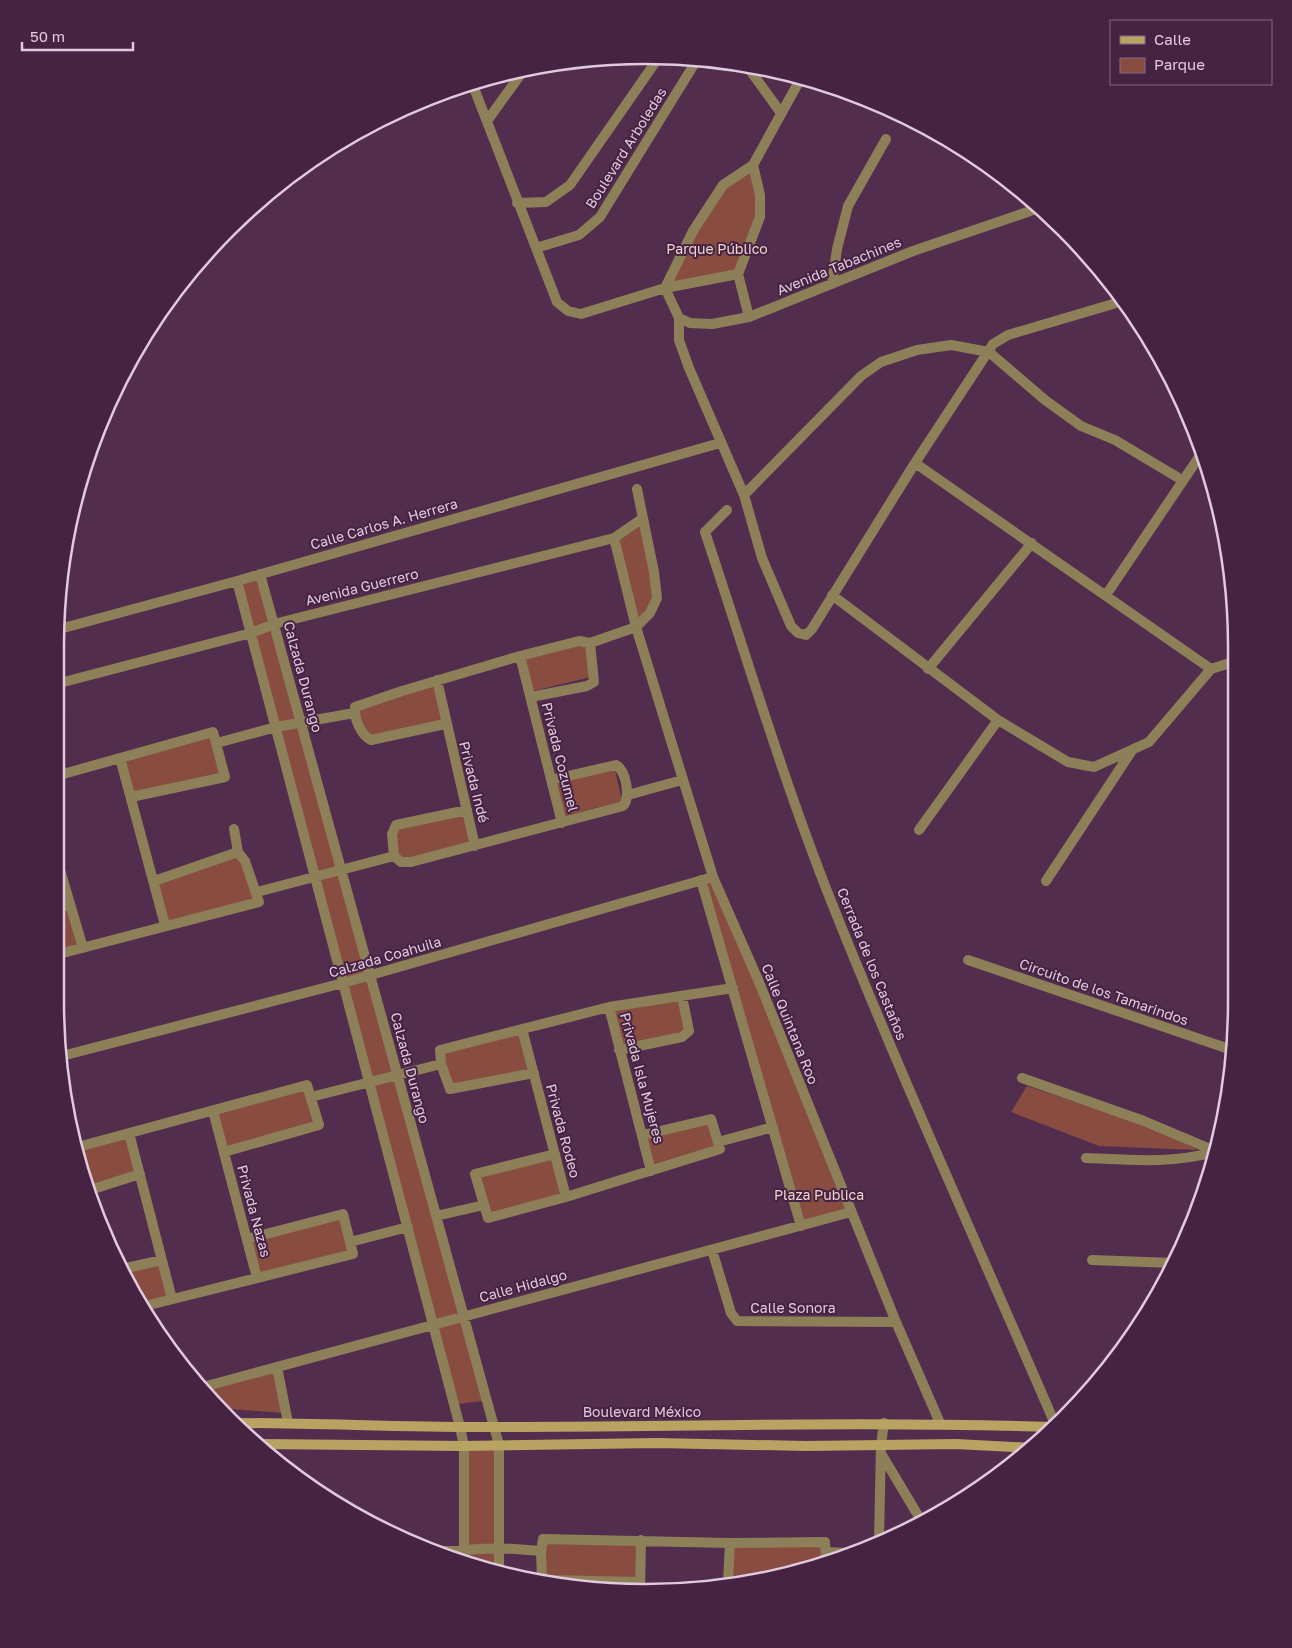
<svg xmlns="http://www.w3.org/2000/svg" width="1292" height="1648" viewBox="0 0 1292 1648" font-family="'Golos Text',sans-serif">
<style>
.green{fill:#894c41}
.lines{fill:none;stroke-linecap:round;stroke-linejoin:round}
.street{stroke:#8d7f57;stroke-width:10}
.secondary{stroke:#b9a362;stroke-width:10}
.labels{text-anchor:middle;stroke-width:4;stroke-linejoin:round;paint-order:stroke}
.street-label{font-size:14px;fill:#e1cadd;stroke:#472343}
.park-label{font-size:14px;fill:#f1d5cf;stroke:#472343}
.rim{fill:none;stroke:#e1cadd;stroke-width:2.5}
</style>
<rect width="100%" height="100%" fill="#532d4e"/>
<path class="green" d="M753 165 760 217 738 274 665 288 720 190Z
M642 521 655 597 637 623 616 538Z
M258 578 483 1401 458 1404 241 584Z
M578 643 589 644 591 677 533 691 524 659Z
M435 683 442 722 373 737 364 733 358 707Z
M212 734 222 774 134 795 124 761Z
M615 770 622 801 565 816 556 783Z
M465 813 472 844 402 859 397 856 394 829Z
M237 853 256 900 167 922 155 882Z
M712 881 755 982 846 1210 805 1221 705 883Z
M68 907 79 946 55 952V910Z
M680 997 687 1030 621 1049 611 1008Z
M521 1031 532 1071 451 1087 441 1051Z
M306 1086 318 1124 228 1149 217 1112Z
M1027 1086 1161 1131 1198 1150 1099 1146 1011 1112Z
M710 1119 719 1149 652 1170 644 1135Z
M126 1136 136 1173 88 1187 75 1150Z
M553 1156 564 1195 489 1216 477 1176Z
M341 1215 350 1252 258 1276 248 1240Z
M160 1264 169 1296 139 1303 124 1272Z
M274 1371 283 1413 219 1408 205 1390Z
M466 1448H496V1573L466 1562Z
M545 1541H639L637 1580 546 1576Z
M823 1544V1563L799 1573 731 1580 732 1545Z"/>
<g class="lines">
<path class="street" d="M747 66 781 113
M472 83 557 302 568 311 581 314 665 288 693 231 723 185 753 165 802 76
M860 101 864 100
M487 121 523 71
M517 203 546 202 570 185 659 57
M536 248 579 235 600 217 698 58
M738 274 665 288 679 318 690 323 712 324 749 317 913 251 1039 208
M832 284 837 249 848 206 886 139
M749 317 738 274 760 217V195L753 165
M679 318V340L689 368 744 495 762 558 791 626 798 633 806 635 812 629 915 463 993 344 1008 335 1123 301
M915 463 1211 669
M744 495 861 376 881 362 917 350 951 345 989 352 1045 400 1081 426 1115 440 1182 480
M727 510 705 532C746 655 783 780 831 901 901 1077 980 1250 1055 1424
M614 538 636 627 713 877 759 982 896 1322 940 1423
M260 574 499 1445V1574
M237 581 460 1427 464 1446V1561
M832 595 998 720 1068 762 1094 767 1149 742 1211 669 1236 661
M1106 595 1203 451
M56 630 237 581 720 443
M520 656 562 823
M928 669 1032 543
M437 680 475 846
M56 684 251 633 274 624 614 538 643 518
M531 697 587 686 594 682 590 643
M445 724 371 740C361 735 354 719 355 707L402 691 520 656 579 641 590 643 636 627 650 613 657 598 654 572 637 489
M217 743 276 727 354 713
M120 758 165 925
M56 776 213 732 225 777 131 797
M628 795 682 780
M467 810 396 825 392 834 394 856 401 862H411L623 806C631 798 626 770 616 765L551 780
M919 830 998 720
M55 853 83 948
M701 880 801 1226
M154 881 238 852
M1046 881 1131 752
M257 892 394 856
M55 908 70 904
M55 955 259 902 245 861 238 852 234 829
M968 960 1232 1050
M609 1007 651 1171
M522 1029 566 1197
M619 1050 682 1037 689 1031 682 996
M62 1056 343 983 713 877
M534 1073 450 1089 441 1064 440 1050 609 1007 733 988
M1022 1078 1144 1121 1215 1151
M311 1097 441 1064
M213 1111 257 1278
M129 1133 172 1299
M718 1142 773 1127
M74 1148 307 1085 319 1125 224 1152
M555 1154 475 1174 488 1218 566 1197 720 1149 711 1119 643 1135
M1086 1158C1132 1160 1170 1164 1215 1152
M90 1190 140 1174
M436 1216 484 1205
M350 1242 408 1227
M712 1250 731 1313 737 1321 896 1322
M1092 1260 1173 1263
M122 1269 162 1260
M141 1307 353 1254 343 1214 247 1239
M277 1367 288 1423
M203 1387 851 1212
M882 1455 922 1522
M879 1540 881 1444 884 1423
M440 1551 500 1548 541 1551
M826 1552 847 1553
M542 1579 541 1551 543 1539 730 1543 825 1542 826 1562
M548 1580 640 1582
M728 1582 730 1543
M640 1592 641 1540"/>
<path class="secondary" d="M232 1423C314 1423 397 1427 479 1427 670 1427 862 1421 1053 1427
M259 1444 464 1446 657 1443 806 1446 956 1444 1033 1448"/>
</g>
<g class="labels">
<g class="street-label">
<text transform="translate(626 148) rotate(-58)" y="5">Boulevard Arboledas</text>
<text transform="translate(839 266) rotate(-22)" y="5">Avenida Tabachines</text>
<text transform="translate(384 524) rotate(-16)" y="5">Calle Carlos A. Herrera</text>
<text transform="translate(362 587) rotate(-14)" y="5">Avenida Guerrero</text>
<text transform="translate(303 677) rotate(75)" y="5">Calzada Durango</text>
<text transform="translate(560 757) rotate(76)" y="5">Privada Cozumel</text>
<text transform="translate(474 782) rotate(76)" y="5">Privada Indé</text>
<text transform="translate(385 957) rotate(-16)" y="5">Calzada Coahuila</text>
<text transform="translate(872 964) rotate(68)" y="5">Cerrada de los Castaños</text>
<text transform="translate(1104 992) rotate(19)" y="5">Circuito de los Tamarindos</text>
<text transform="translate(790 1024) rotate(68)" y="5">Calle Quintana Roo</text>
<text transform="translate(410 1068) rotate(75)" y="5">Calzada Durango</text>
<text transform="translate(642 1078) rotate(75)" y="5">Privada Isla Mujeres</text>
<text transform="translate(563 1131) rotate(75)" y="5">Privada Rodeo</text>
<text transform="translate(254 1211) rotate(75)" y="5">Privada Nazas</text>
<text transform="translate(523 1286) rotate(-15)" y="5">Calle Hidalgo</text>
<text x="793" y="1313">Calle Sonora</text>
<text x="642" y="1417">Boulevard México</text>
</g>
<g class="park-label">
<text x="717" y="254">Parque Público</text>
<text x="819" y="1200">Plaza Publica</text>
</g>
</g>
<path d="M0 0H1292V1648H0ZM646 64H646A582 582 0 0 1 1228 646V1002A582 582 0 0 1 646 1584H646A582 582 0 0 1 64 1002V646A582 582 0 0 1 646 64Z" fill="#472343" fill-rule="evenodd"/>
<path class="rim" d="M646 64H646A582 582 0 0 1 1228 646V1002A582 582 0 0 1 646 1584H646A582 582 0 0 1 64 1002V646A582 582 0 0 1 646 64Z"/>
<rect x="1110" y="20" width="162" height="65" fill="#472343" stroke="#856681"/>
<rect x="1120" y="36" width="25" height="8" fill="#b9a362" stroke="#856681"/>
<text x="1154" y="45" font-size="15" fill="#e1cadd">Calle</text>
<rect x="1120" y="58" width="25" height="15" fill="#894c41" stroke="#856681"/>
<text x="1154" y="70" font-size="15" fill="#e1cadd">Parque</text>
<path d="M22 42v8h111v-8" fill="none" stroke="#e1cadd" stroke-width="2.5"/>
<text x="30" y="42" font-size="15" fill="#e1cadd" stroke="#472343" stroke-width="4" paint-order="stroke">50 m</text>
</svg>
